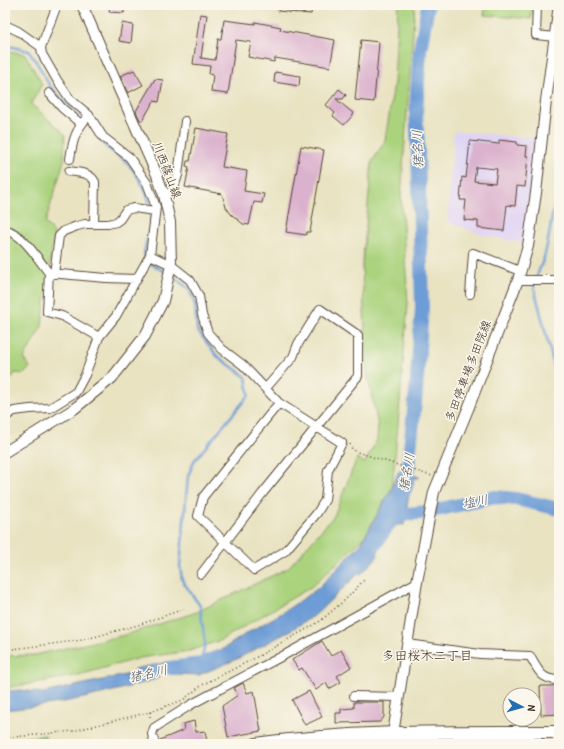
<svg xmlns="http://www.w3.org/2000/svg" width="564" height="749" viewBox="0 0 564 749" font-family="'Patrick Hand','Klee One',sans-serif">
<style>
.built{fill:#e0d4f4}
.green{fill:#abd37e;stroke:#737e4e}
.forest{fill:#88b56d;stroke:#627046}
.water{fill:#6d9cd6;stroke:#54637a}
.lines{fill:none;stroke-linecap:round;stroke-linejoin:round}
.stream{stroke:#6d9cd6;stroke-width:2.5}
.river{stroke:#6d9cd6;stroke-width:14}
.building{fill:#dbb2ce;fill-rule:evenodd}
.minor-casing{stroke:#554637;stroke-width:10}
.major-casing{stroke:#554637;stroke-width:12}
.highway-casing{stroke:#554637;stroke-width:14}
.path{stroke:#554637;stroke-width:1.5;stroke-dasharray:1 3;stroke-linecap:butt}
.minor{stroke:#fff;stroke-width:8}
.major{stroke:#fff;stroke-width:10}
.highway{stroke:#fff;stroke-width:12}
.labels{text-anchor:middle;stroke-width:3;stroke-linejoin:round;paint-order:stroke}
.street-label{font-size:12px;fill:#3b2a1e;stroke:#fbf7ec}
.water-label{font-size:13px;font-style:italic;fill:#4f5868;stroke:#fbf7ec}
.neighbourhood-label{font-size:13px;fill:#3b2a1e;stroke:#fbf7ec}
</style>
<rect width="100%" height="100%" fill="#fbf7ec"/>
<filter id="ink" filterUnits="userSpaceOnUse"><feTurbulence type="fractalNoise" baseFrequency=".025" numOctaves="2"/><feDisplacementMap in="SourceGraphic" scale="8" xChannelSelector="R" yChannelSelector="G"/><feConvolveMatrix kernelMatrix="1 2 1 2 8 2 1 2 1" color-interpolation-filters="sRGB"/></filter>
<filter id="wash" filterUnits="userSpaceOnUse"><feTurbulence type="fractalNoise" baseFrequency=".012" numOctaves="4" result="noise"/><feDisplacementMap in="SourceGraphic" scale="16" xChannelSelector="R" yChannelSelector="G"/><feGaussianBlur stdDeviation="0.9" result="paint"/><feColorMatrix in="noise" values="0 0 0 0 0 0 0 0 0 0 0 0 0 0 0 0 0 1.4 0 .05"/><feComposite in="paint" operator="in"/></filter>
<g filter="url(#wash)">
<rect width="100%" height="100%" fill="#e9e3c2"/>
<path class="built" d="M454 131 536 138 523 243 483 235 447 221Z"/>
<path class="green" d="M398 5H415L401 195 408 304 398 424 392 488 363 539 311 587 221 640 189 651 140 658 79 675 5 688V656L35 655 125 635 197 612 288 568 334 516 357 458 365 463 377 440 378 426 367 372 362 268 372 162 385 141 394 83Z
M486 5H533L531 19 484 15Z
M5 50 25 54 42 84 31 104 65 134 64 161 45 223 54 232 42 326 24 358 30 367 24 374 15 373 5 389Z"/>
<path class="forest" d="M45 735 46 738C37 745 16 744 5 744V740Z"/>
<path class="water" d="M399 470 419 477V478H414L412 489H410L404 525C394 524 389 528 382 535L379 534 377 539 379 542 376 547 379 551 377 552 378 556 361 574H358L314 616 286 633 237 659 199 675 173 674 172 669 158 673 159 678C109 694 58 705 5 710V691L21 690 43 693 125 675 133 673 134 669 173 661 195 668 219 654 223 649 247 633 282 613 317 589 361 544 393 486Z"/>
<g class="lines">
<path class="stream" d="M5 45 29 51 37 63 51 88 80 117 93 128
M99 137C107 152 118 153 128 164 141 178 151 198 151 217 150 229 146 242 144 254L146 257
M559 189C551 210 551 232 545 254 542 265 536 275 534 287L559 386
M149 261 151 264 167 273
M171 275 189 289 195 304 197 330 217 356 246 377 249 395 194 461 188 476 180 566 182 580 200 606 205 643 201 664"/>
<path class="river" d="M404 491 406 487 416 392 422 308 418 147 416 113 420 50 428 5
M391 520 407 514 427 512 495 497 516 499 559 509
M364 554 375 545 392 519
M171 668 201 664 218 657"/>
</g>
<g id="blocks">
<path class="building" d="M110 5H125L124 13 109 12Z
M279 5H312L311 14 278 11Z
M200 14 207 15 201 58 215 60 218 39H221L224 20 255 24V22L281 27 280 30 335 40 330 67 275 58 274 62 248 57 251 42 236 40 228 94 211 92 213 75 209 74 210 66 193 64Z
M122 23 133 25 131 43 119 41Z
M361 40 379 42 374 102 355 100Z
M134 70 143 85 128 93 120 76Z
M275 72 300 76 299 86 274 82Z
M155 79 163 80 159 102 154 101 142 121 140 120 136 111Z
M339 89 346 95 343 99H336L354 114 344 125 333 116 335 113 326 105Z
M196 128 228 134 222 167 247 171 244 191 264 194 262 203 254 202 249 225 243 224 231 214 226 207 222 194 185 187 189 167 186 166 187 161H190Z
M499 140 517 142V145L527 146 526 156H528L525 187 517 186 515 206 507 205 504 231 478 228V221L464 220 466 200H460L462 177 466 178 470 141 499 144ZM476 167 497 169 495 183 474 181Z
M301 146 324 150 310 232H307L306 235 286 232Z
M322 641 331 656 341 650 351 667 337 676 341 682 329 689 326 683 316 690 302 668 299 670 292 660Z
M243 683 247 693 254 691 261 731 228 737 222 706 238 695 234 688Z
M540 686H559V714L541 715Z
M309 691 322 717 305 725 292 700Z
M354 702H384V717L380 722 336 723V713H341V709L354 708Z
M194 721 196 732 205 731 207 742 197 744H160V740L184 730 183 724Z"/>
</g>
</g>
<g filter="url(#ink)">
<use href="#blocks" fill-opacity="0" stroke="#554637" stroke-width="1"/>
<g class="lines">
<g class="minor-casing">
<path id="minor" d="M537 5 536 35 555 37
M5 25 18 31 41 47 42 54 57 80 70 99 89 115 103 137 129 157 147 183 156 207 150 255 116 316 99 337 85 375 76 392 50 408 30 409 14 411 5 417
M41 47 57 5
M49 93 62 108 81 124
M70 159C73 139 75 131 89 115
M69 171C79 173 90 172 95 182L94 224
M164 195 173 191 178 175 185 121
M5 229C24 235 37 258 49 273L47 312 62 316 99 337
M150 255 171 265 190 280 199 296 202 315 208 333 222 349 243 365 279 403 342 443 328 470 325 500 317 513 285 551 254 570 198 516 203 497 279 403
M49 273 106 278 136 279
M54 274 59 236 64 231 77 226 85 224H108L116 222 120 219 126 210 134 208 155 211
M518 280H559
M470 294 473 253 520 271
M201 574 262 494 358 376V335L320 309 298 344 293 357 266 388
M407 644 480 654 530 656C538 670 541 680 559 680
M354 696 399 697
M155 744 152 734 154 728 192 704 290 652 417 582"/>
</g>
<g class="major-casing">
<path id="major" d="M5 452 74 409 112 378 145 336 163 301 171 265 170 222 164 195 157 175 82 5
M392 740 417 582 434 492 468 409 518 280 528 246 536 193 546 101 559 5"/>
</g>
<g class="highway-casing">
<path id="highway" d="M256 744C356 730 458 732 559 732
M371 744 432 740"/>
</g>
<path class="path" d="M350 444 352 449 357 452 432 476
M5 650 83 640 138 625 184 609
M150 712V720
M5 738 73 731 150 712 183 700 202 685 255 658 319 622 345 600 365 579
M222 744 248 739"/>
<use href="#minor" class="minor"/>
<use href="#major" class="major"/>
<use href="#highway" class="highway"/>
</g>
</g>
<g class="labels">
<g class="street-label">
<text transform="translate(167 170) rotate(69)" y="4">川西篠山線</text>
<text transform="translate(468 371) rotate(-69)" y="4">多田停車場多田院線</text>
</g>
<g class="water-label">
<text transform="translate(417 149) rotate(-92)" y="5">猪名川</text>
<text transform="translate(406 472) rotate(-80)" y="5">猪名川</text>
<text transform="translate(475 501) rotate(-11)" y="5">塩川</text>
<text transform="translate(148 673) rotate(-12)" y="5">猪名川</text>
</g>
<g class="neighbourhood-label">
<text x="427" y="660">多田桜木二丁目</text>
</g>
</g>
<rect width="564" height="749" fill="none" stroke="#fbf7ec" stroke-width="20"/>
<g transform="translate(522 707) rotate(96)"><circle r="19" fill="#fbf7ec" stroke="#aea59a"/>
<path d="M0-3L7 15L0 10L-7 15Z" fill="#1f6fb2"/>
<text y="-6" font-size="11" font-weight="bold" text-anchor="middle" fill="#3b2a1e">N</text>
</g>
</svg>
